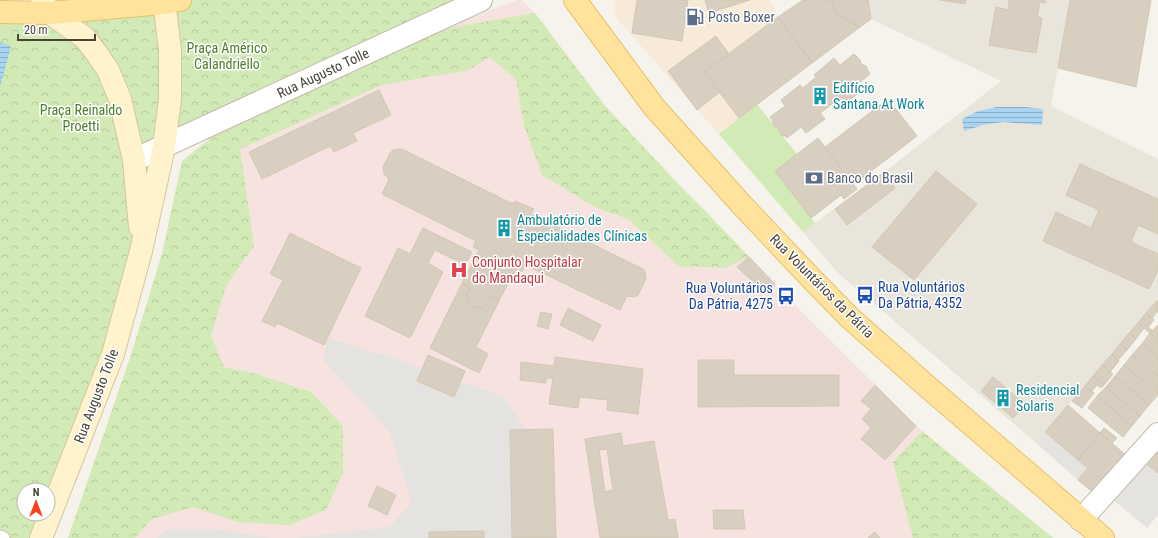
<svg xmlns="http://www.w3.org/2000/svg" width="1158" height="538" viewBox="0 0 1158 538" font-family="'Roboto Condensed',sans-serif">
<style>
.residential{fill:#eae5da}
.commercial{fill:#f7ead8}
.medical{fill:#f6e3e0}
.forest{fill:url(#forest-crowns);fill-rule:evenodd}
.garden{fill:#d2eab5}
.parking{fill:#e5e3e0}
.water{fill:url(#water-rules)}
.building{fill:#d8cfc1;stroke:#d3c7b4;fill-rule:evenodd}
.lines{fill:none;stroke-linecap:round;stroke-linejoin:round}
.lane-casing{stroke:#c2bbae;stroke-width:15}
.street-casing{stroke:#c2bbae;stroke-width:24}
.secondary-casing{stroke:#d6c79b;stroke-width:24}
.primary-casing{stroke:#e6c16a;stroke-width:24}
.lane{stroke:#fff;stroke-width:13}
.street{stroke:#fff;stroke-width:22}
.secondary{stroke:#fff3cd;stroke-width:22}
.primary{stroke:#ffe39c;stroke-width:22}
.labels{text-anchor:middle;stroke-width:3;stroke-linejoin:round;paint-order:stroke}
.service-label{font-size:14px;fill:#4e5e75;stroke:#fff;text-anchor:start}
.park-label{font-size:14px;fill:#4a7f2a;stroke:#fff}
.street-label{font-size:14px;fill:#4b4439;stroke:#fff}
.culture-label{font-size:14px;fill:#0d838f;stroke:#fff;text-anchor:start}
.health-label{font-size:14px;fill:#be3a42;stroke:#fff;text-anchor:start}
.transit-label{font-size:14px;fill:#164399;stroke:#fff;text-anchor:start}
</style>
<defs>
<pattern id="forest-crowns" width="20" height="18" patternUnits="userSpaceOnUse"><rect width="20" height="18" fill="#d2eab5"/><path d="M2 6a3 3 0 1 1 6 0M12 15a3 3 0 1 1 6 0" fill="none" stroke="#b6ca9c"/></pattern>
<pattern id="water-rules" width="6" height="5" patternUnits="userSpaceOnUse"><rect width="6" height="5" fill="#a9d4f2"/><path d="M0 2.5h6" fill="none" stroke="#8caec5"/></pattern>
</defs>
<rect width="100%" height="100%" fill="#f6f3ec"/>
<path class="residential" d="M868 0H1070L1051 106 1158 159V300L1036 443 836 271 803 232 883 173 1001 81 871 19Z"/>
<path class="commercial" d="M614 0H770L778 17 812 63 719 134 619 21 615 14Z"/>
<path class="medical" d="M517 0H522L535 13 606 107 682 188 710 216 786 296 922 431 1053 538H68L130 358 162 254 182 161 437 30Z"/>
<path class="forest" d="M179 0H476L164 147 141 251 41 538H3L0 537V12ZM24 490H48V514H24Z
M535 13 606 107 682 188 710 216 749 257 724 268 679 266 628 219 597 208 542 175 524 126 516 79 489 57 469 70 381 85 240 149 254 246 226 286 211 336 224 367 253 373 311 392 343 426V472L326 510 289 525 238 522 193 507 152 519 135 538H68L130 358 162 254 182 161 217 133 437 30Z
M922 431 1053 538H913L893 462Z"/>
<path class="garden" d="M757 104 797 154 811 218 815 224 803 232 719 134Z"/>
<path class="parking" d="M327 338 397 359 504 397 536 444 557 538H294L389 527 412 503 389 431 324 361Z
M1045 432 1088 468 1078 480 1036 443Z
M1143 461 1158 473V515L1147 528 1111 498Z
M167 529H214L272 538H157Z"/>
<path class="water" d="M0 42 11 46 0 87Z
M997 107H1026L1043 109 1042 125 1003 122 983 125 964 131 962 119 978 111Z"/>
<path class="building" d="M637 0H688L682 41 632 33Z
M705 0H750L709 13Z
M803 0H832L835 14 860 27 812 63 778 17Z
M832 0H868L871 19 860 27 835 14Z
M940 0H966L965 4Z
M1009 0H1045V3L1040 2 1037 17 1042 18 1036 53 989 45 996 7 1008 10Z
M1070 0H1151L1136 87 1058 68Z
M778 17 812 63 739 118 704 72Z
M716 36 729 54 704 72 720 92 697 110 668 71Z
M854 54 861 61 860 62 864 66 865 65 870 74 855 86 860 92 840 107 836 101 820 113 825 119 806 133 801 127 787 138 784 135 782 136 777 127 776 128 772 122 773 121 770 117 785 106 781 100 800 85 803 88 816 77 814 75 834 58 840 65Z
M379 90 391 115 353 133 357 141 334 152 330 146 262 179 249 152Z
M888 99 917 136 853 185 825 147Z
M818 138 857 189 844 199 841 195 811 218 775 171Z
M398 149H402L513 204 515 201 534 209 531 214 641 268 644 270 645 272 646 279 638 295 635 297 627 296 620 310 525 265 522 272 516 269 499 301 491 297 487 304 484 307 479 308 474 307 469 304 467 299V295L470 288 462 283 479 250 473 247 476 241 382 194 389 179 384 174 383 167 390 153 393 150Z
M1080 164 1158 199V234L1138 225 1131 242 1158 254V270L1149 289 1043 241 1056 212 1091 228 1099 210 1066 195Z
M936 171 977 204 914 280 872 247Z
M883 173 895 188 847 225 835 209Z
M423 228 472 252 465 265 435 250 428 263 443 272 410 338 365 316 398 248 410 254Z
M290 233 361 268 324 345 277 323 275 327 262 321 283 280 270 274Z
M749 257 775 284 763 291 737 267Z
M462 283 470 288 467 295V299L469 304 474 307 479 308 484 307 487 304 491 297 499 301 476 347 488 354 479 373 430 348Z
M1158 300V311L1152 318 1146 313Z
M568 308 601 325 593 341 560 325Z
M541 312 552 314 548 329 537 326Z
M1146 313 1154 320 1148 327 1153 331 1150 333 1138 323Z
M1138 323 1144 328 1136 339 1129 333Z
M1158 325V340L1150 333Z
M1129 333 1136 339 1127 350 1120 344Z
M1150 333 1158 340V358L1142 344Z
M1120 344 1127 350 1118 360 1112 354Z
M1142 344 1158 358V376L1132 355Z
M1112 354 1119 361 1110 372 1102 365Z
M428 355 465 371 454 397 417 381Z
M1132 355 1158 376V393L1124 365Z
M555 357 643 369 638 414 607 410 608 400 580 397 578 408 549 404 553 378H546V383L520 380 521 362 554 366Z
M698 360H734V375H839V406L698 407Z
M1102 365 1113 374 1104 385 1093 376Z
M1124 365 1158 393V395L1149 405 1115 376Z
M1093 376 1104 385 1101 388 1097 385 1091 392 1085 386Z
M1115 376 1149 405 1140 416 1106 387Z
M993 377 1025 404 1013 418 981 391Z
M875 385 916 426 885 460 861 439 871 428 862 419 871 409 861 401Z
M1085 386 1094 393 1082 408 1072 401Z
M1106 387 1140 416 1132 426 1097 396Z
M1097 396 1132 426 1123 437 1088 408Z
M1068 405 1100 433 1078 460 1045 432Z
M1104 428 1117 438 1112 443 1100 433Z
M553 429 556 538H512L510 430Z
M621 433 623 446 654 441 668 520 675 519 678 538H600L585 439ZM607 449 613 490 605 492 599 450Z
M1100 433 1127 456 1104 482 1078 460Z
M1158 445V473L1143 461Z
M1088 468 1104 482 1094 493 1078 480Z
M377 486 396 495 387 515 368 506Z
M713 510H743L745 529H714Z
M484 531V538H429V532Z
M875 532 880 538H868Z"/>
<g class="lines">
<g class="lane-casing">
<path id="lane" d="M0 537 3 538"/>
</g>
<g class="street-casing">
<path id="street" d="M134 160 481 0
M1081 520 1158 434"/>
</g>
<g class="secondary-casing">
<path id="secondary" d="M42 0 50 13 85 38 97 54 108 70 120 99 134 160 140 227
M41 538 113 354 141 251 164 147 170 99V50L165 9 162 0"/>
</g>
<g class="primary-casing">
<path id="primary" d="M575 0 654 107 741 204 808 275 849 317 922 382 1103 538
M0 12 50 13 163 3 180 0"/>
</g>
<use href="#lane" class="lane"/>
<use href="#street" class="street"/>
<use href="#secondary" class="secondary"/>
<use href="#primary" class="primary"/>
</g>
<defs>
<g id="fuel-bare" transform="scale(1.38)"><path d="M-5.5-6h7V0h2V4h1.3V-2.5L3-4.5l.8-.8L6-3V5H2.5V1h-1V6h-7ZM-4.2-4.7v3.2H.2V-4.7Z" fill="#5c6f8a" stroke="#fff" stroke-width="2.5" paint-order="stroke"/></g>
<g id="building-bare" transform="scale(1.38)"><path d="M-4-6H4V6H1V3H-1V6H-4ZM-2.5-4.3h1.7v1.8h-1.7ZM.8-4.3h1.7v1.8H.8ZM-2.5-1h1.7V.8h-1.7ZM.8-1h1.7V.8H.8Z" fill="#0f9aa8" stroke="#fff" stroke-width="2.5" paint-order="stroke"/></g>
<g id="bank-bare" transform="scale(1.38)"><path d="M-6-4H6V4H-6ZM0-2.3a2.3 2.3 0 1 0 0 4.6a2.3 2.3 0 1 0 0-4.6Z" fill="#5c6f8a" stroke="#fff" stroke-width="2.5" paint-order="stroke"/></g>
<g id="hospital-bare" transform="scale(1.38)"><path d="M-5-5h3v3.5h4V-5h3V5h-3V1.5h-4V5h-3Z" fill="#e0444e" stroke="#fff" stroke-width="2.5" paint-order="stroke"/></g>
<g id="bus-bare" transform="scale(1.38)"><path d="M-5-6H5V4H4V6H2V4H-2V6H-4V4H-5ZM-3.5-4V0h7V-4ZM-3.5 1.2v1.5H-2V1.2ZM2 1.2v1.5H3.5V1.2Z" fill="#1a4fb4" stroke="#fff" stroke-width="2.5" paint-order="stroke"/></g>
</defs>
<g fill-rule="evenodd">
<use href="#fuel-bare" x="695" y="17"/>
<use href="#building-bare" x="820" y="96"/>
<use href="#bank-bare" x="814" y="178"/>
<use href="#building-bare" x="504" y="228"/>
<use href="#hospital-bare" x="459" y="270"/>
<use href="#bus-bare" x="865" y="295"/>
<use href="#bus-bare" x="786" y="296"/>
<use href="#building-bare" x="1003" y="398"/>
</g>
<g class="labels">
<g class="service-label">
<text x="708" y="22">Posto Boxer</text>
<text x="827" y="183">Banco do Brasil</text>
</g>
<g class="park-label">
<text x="227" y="53">Praça Américo<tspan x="227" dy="16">Calandriello</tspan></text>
<text x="81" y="115">Praça Reinaldo<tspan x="81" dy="16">Proetti</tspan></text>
</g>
<g class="street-label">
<text transform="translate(323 73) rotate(-25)" y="5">Rua Augusto Tolle</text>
<text transform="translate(822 286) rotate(45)" y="5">Rua Voluntários da Pátria</text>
<text transform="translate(96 396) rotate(-69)" y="5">Rua Augusto Tolle</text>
</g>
<g class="culture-label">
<text x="833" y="93">Edifício<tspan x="833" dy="16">Santana At Work</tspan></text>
<text x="517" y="225">Ambulatório de<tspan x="517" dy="16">Especialidades Clínicas</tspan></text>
<text x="1016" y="395">Residencial<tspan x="1016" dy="16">Solaris</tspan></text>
</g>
<g class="health-label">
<text x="472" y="267">Conjunto Hospitalar<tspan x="472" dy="16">do Mandaqui</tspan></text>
</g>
<g class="transit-label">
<text x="878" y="292">Rua Voluntários<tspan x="878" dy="16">Da Pátria, 4352</tspan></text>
<text x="773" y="293" text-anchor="end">Rua Voluntários<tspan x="773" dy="16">Da Pátria, 4275</tspan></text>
</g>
</g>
<g transform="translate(36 502)"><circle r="19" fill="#ffffff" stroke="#b7b4b0"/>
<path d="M0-3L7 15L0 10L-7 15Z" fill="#fc3f1d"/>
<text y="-6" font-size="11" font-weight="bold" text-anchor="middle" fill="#4b4439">N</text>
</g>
<path d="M18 34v6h77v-6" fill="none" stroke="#4b4439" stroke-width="2"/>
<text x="24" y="34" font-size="12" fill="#4b4439" stroke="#ffffff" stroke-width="3" paint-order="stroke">20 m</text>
</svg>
